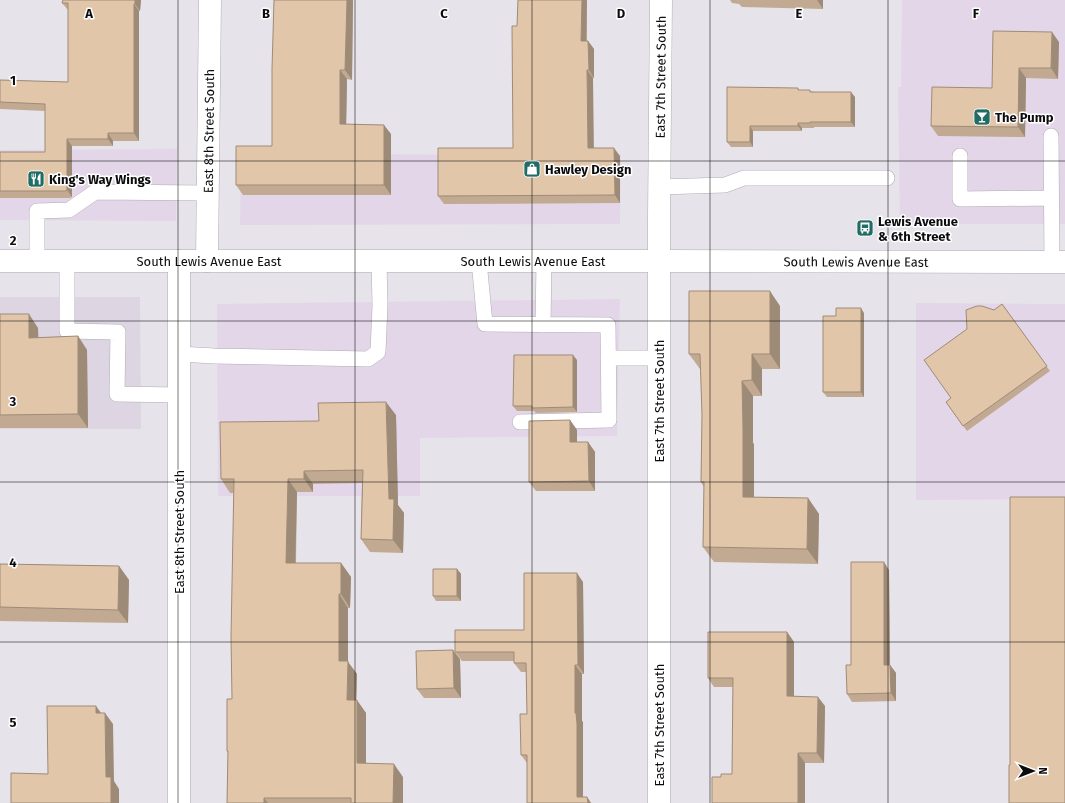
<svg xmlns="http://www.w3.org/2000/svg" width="1065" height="803" viewBox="0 0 1065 803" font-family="'Fira Sans',sans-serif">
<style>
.commercial{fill:#e3d6e9}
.built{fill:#ddd5e2}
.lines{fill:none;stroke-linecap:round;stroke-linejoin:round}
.service-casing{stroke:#b0acb3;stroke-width:16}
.minor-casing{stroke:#b0acb3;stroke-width:23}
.secondary-casing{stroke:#b0acb3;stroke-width:23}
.service{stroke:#fff;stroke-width:15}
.minor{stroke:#fff;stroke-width:22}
.secondary{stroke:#fff;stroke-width:22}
.wall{fill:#c2aa92}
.shaded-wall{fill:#9e8b77}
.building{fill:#e2c6aa;stroke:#9e8b77}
.grid{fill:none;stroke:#0c0b0d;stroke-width:1;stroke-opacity:0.55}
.labels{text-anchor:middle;stroke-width:3;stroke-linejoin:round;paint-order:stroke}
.street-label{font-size:13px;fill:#0c0b0d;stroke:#fff}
.poi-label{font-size:13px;font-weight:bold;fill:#0c0b0d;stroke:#fff;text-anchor:start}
.grid-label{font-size:13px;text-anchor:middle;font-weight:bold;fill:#0c0b0d;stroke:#fff;stroke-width:3;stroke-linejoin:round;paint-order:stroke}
</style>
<rect width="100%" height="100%" fill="#e7e3ea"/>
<path class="commercial" d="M902 0H1065V224H900L898 87H901Z
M177 149 176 221 0 220V150Z
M241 154 621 155 620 224 240 225Z
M620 299 617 436 420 438V496H218L217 304Z
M916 303 1065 304V499L916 500Z"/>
<path class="built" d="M0 297H140L141 429H0Z"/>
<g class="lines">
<g class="service-casing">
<path id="service" d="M1051 136 1052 262
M960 156V199L1051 198
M659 187 725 185 744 178H887
M37 261V211L69 210 95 192 208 193
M67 261V331L118 332 117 394 179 395
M479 261 485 324 608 325 609 420 520 422
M543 325 544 261
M179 354 214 356 368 359 378 352 380 305 379 261
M608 358H659"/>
</g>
<g class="minor-casing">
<g id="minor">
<path id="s1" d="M207 261 210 0"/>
<path d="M179 803V261"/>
<path id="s2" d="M659 803V217L661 0"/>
</g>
</g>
<g class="secondary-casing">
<g id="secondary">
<path id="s3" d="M0 261H659L1065 262"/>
</g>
</g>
<use href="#service" class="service"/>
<use href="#minor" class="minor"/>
<use href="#secondary" class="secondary"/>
</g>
<path class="wall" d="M63 0H141L140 11H139V141H113V146H72V197L70 198H0V152H45V111L0 109V80L68 82V10L62 3Z
M274 0H353L352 80 347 79 346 124 391 134V195H243L236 185 272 146Z
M518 0H587V41H588L594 49V78H593V148L620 156V203L444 204 438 196 513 148Z
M730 0H823V9L742 7 739 4 732 3Z
M993 31 1059 42 1058 79 1026 78 1025 137 938 136 931 126 992 88Z
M727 87 800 90 855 97V127H814V128H802V131H753V147H731L727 142Z
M1002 304 1050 371 967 431 946 402 951 398 994 310Z
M780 306V369H762V396H753V443L754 444V497L808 498 819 514 818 564 714 562 703 547 704 487 701 482 702 415 701 369H700L689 354Z
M864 313V397H827L823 392 836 316Z
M0 314 38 328V338L78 336 87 350 88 428H0Z
M577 360V412L536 413 534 411H517L513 406Z
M396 415 398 505 404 513 403 553 370 552 361 539 362 483 313 484V492H297L296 563H341L351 577 350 608H348V662L357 674 356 700 366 713V764L403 777V803H227L228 753 227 751 232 699 234 493H230L221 479 319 421Z
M570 420 577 430V442H588L595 452V491H536L529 482Z
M0 564 119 566 129 580 128 623 0 621Z
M457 569 461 574V601H436L433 596Z
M889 570 890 665 896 673V701L852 702 847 694 851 665Z
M583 582 584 674H582V721L583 722V797H587L591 803H527V763L521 755 527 714 526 672H521L514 663V661H462L455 652 524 630Z
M787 632 794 642V696L825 706 824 763H805V803L721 777 732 774 733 687H714L708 678Z
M460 659 461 698H424L417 689Z"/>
<path class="shaded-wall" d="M135 0H141L140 11 135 4Z
M347 0H353L352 80 345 70Z
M582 0H587L586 49 581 41Z
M817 0H823V9Z
M134 4 139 11V141L134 133Z
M1052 32 1059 42 1058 79 1051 68Z
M588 41 594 49V78L589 70Z
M1019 68 1026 78 1025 137 1018 127Z
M340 70 347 79 346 134 340 124Z
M587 70 593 78 594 156 588 148Z
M851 92 855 97V127L851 122Z
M798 123 802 128V131L798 126Z
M384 125 391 134V195L384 185Z
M750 126 753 131V147L750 142Z
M108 133 113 141V146L108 139Z
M67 139 72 146V197L67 190Z
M614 148 620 156V203L615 195Z
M770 291 780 306V369L770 354Z
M861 308 864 313V397L861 392Z
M29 314 38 328 39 352 29 338Z
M78 336 87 350 88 428 78 414Z
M752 354 762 369V396L752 380Z
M573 355 577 360V412L573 407Z
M742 381 753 396V443L754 444V512L743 497Z
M386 402 396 415 398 505 404 513 403 553 393 540 389 499Z
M570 420 577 430V452L570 442Z
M588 442 595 452V491L589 481Z
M304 471 313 484V492L304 479Z
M288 479 297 492 295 576 286 563Z
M808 498 819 514 818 564 807 549Z
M884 562 889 570 890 673 884 665Z
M341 563 351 577 350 608 341 594Z
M119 566 129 580 128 623 118 610Z
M457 569 461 574V601L457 596Z
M577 573 583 582 584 674 578 665Z
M339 594 348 608V662L357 674 356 713 347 700 339 661Z
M787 632 794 642V706L787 696Z
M453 650 460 659 461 698 454 688Z
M575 665 582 674V721L583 722V803L577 797 575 713Z
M890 665 896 673V701L891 693Z
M818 697 825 706 824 763 817 753Z
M357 700 366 713V777L357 763Z
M96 706 104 717 96 713Z
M105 713 113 724 114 781 119 789V803H111L106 777Z
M798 753 805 763V803H798Z
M394 764 403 777V803H393Z
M587 797 591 803H588Z
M264 798 268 803H264Z"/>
<path class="building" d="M63 0H135V4H134V133H108V139H67V190L65 191H0V152H45V104L0 102V80L68 82V3H62Z
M274 0H347L345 70H340V124L384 125V185H236V146H272V69Z
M518 0H582L581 41H588L589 70H587L588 148H614L615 195 438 196V148H513L512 26H517Z
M993 31 1052 32 1051 68H1019L1018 127 931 126 932 87 992 88Z
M727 87 798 88V90H810V92H851V122H810V123H798V126H750V142H727Z
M689 291H770V354H752V380L742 381 743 429V497L808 498 807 549 703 547 704 482H701L702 415 700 354H689Z
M1002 304 1047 366 963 426 946 402 951 398 924 360 967 329 966 310 977 306H982L994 310Z
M836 308H861V392H823V316H836Z
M0 314H29V338L78 336V414L0 415Z
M514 355H573V407L532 408V406H513Z
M386 402 389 499H394L393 540 361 539 363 470 304 471V479H288L286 563H341V594H339V661H348L347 700H357V763L394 764 393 803H351V798H264V803H227L228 751H227V699H232L231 637 234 479H221L220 422 319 421 318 403Z
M570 420V442H588L589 481 529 482V421Z
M1010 497H1065V803H1009V765H1010Z
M851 562H884V665H890L891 693 847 694 846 665H851Z
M0 564 119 566 118 610 0 607Z
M433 569H457V596H433Z
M524 573H577L578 665H575V713H576L577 724V797H587L588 803H527V755H521L520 714H527L526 663H514V652H455V630H524Z
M708 632H787V696L818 697 817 753H798V803H712V777H721V774H732L733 678H708Z
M453 650 454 688 417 689 416 651Z
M47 706H96V713H105L106 777H111V803H11V773L48 774Z"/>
<path class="grid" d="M178 0V803M355 0V803M532 0V803M710 0V803M888 0V803M0 161H1065M0 321H1065M0 482H1065M0 642H1065"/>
<defs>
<g id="bar-square" transform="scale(0.9)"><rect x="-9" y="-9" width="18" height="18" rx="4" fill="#226c66" stroke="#fff"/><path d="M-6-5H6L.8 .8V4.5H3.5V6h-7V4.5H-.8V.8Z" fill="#fff"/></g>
<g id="shop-square" transform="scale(0.9)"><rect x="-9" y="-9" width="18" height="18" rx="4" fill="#226c66" stroke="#fff"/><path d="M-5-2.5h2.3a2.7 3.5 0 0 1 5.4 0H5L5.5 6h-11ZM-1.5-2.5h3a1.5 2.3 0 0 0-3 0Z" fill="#fff"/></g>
<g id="restaurant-square" transform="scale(0.9)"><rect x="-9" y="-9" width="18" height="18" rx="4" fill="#226c66" stroke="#fff"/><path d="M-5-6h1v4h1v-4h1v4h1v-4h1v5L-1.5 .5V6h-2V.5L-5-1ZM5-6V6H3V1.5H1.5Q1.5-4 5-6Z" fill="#fff"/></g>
<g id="bus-square" transform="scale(0.9)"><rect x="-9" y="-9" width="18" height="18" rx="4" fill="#226c66" stroke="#fff"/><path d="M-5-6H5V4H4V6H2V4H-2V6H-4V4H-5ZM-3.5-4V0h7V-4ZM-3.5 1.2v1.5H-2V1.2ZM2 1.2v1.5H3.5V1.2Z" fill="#fff"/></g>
</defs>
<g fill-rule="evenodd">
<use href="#bar-square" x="982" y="117"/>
<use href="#shop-square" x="532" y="169"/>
<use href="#restaurant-square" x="36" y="179"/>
<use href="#bus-square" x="865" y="228"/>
</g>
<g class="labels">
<g class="street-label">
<text dy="5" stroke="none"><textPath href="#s2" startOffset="726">East 7th Street South</textPath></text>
<text dy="5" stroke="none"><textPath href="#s1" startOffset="130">East 8th Street South</textPath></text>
<text dy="5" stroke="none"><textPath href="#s3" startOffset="209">South Lewis Avenue East</textPath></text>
<text dy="5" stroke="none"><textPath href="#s3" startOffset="533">South Lewis Avenue East</textPath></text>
<text dy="5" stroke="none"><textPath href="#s3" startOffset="856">South Lewis Avenue East</textPath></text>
<text transform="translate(659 401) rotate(-90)" y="5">East 7th Street South</text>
<text transform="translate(179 532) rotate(-90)" y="5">East 8th Street South</text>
<text transform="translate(659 725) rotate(-90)" y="5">East 7th Street South</text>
</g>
<g class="poi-label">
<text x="995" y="122">The Pump</text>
<text x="545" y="174">Hawley Design</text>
<text x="49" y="184">King's Way Wings</text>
<text x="878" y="226">Lewis Avenue<tspan x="878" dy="15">&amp; 6th Street</tspan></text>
</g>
</g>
<g class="grid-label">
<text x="89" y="18">A</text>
<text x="266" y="18">B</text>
<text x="444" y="18">C</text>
<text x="621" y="18">D</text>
<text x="799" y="18">E</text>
<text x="976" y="18">F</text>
<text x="13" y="85">1</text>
<text x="13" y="245">2</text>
<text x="13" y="406">3</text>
<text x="13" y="567">4</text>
<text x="13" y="727">5</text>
</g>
<g transform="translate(1033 771) rotate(90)" stroke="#ffffff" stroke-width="3" paint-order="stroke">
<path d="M0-3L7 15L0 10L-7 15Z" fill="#0c0b0d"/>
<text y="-6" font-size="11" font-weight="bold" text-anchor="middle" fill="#0c0b0d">N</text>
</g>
</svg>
